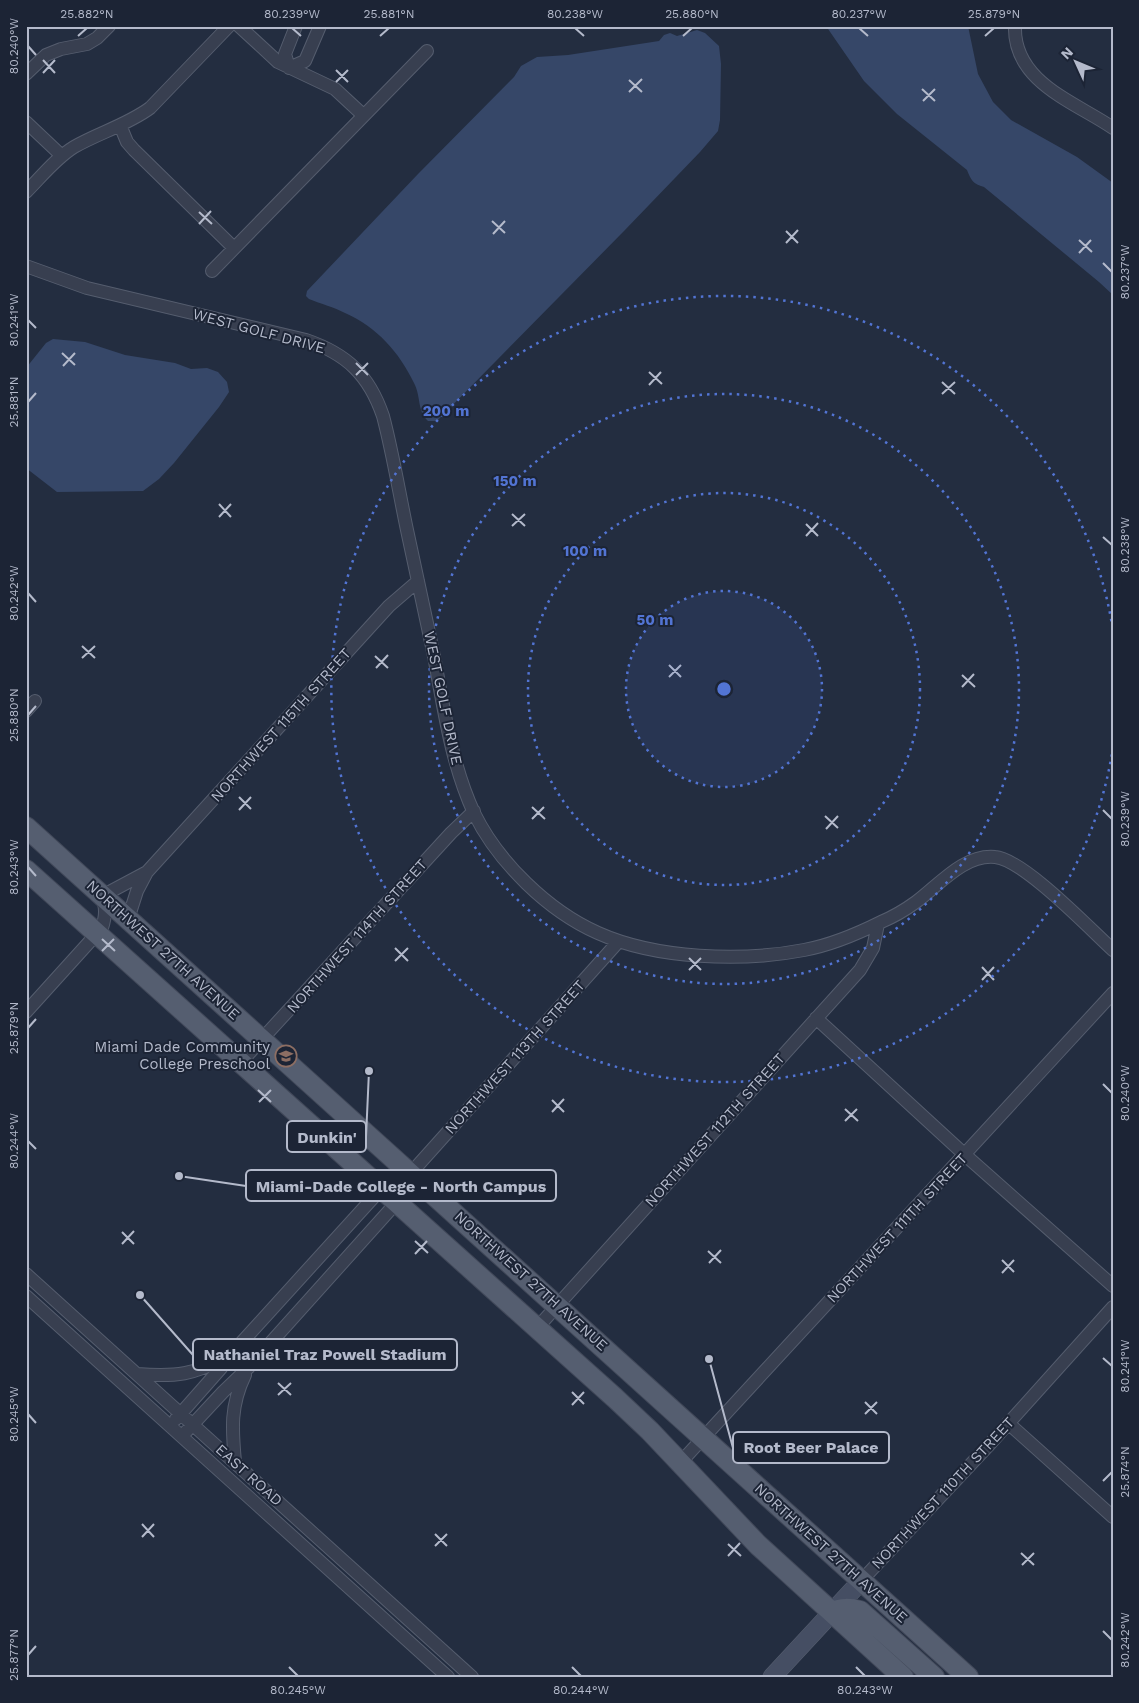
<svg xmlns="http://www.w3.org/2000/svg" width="1139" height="1703" viewBox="0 0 1139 1703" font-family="'Work Sans',sans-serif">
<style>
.water{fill:#364768}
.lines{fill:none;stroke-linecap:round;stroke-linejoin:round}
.street-casing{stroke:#555d6e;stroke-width:14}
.secondary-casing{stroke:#555d6e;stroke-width:19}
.primary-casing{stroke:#414859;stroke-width:22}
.street{stroke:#383f50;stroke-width:12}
.secondary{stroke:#454e63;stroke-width:18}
.primary{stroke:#555e70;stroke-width:20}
.ticks{fill:none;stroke:#b4bacb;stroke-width:2}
.ring{fill:none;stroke:#5274d3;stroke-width:2.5;stroke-dasharray:2.5 5}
.labels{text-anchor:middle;stroke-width:4;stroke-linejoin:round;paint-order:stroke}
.street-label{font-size:15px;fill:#b4bacb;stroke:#1c2435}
.poi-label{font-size:15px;fill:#b4bacb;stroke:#1c2435;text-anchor:end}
.centre{fill:#5274d3;stroke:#1c2435;stroke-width:2.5}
.ring-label{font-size:15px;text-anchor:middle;font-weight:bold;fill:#5274d3;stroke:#1c2435;stroke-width:4;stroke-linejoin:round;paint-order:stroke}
.leader{fill:none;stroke:#b4bacb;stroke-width:2}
.callout-dot{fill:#b4bacb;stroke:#1c2435;stroke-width:2}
.callout{fill:#1c2435;stroke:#b4bacb;stroke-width:2}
.callout-label{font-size:16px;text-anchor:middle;font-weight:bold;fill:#b4bacb}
.neatline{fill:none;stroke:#b4bacb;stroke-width:2}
.ticks-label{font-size:12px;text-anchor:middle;fill:#b4bacb}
</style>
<rect width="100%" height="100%" fill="#232d40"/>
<path class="water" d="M826 26H968L978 74 993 102 1011 120 1077 157 1113 183V295L1099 282 984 187C973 184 971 180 967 170L897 114 864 81Z
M697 30 705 33 719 46 721 64 720 120 718 131 700 152 624 231 437 421H428C417 411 421 396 414 383 399 352 377 327 345 313 334 307 321 304 309 299L306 296 307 291 418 174 514 77 521 66 537 57 568 55 659 41 664 35 670 33 677 36Z
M53 339 85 342 125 355 175 363 191 369 207 368 218 372 227 382 229 392 219 407 174 463 159 479 143 491 57 492 26 468V368L46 343Z"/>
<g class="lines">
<g class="street-casing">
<path id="street" d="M239 26 278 62 335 89 363 115
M296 26 285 54 289 68 305 61 320 26
M1015 26C1013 82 1075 102 1113 128
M26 74 46 55 61 49 87 44 97 38 109 26
M26 122 62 156
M120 125 127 142 134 150 234 248
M26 192C41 177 56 158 74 147 98 133 127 125 150 108L229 26
M26 266 87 288 306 340C347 354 369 375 383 416 393 454 399 492 407 530 416 572 425 614 434 656 444 709 451 763 474 813 498 862 548 911 598 933 656 959 742 962 804 950 831 945 857 934 881 922 893 917 905 910 916 902 939 885 964 854 995 857 1023 859 1089 928 1113 950
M212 271 427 51
M26 711 35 701
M128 919 137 891 147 872 389 606 418 581
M26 1012 102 928C106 915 106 908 102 896L147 872
M816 1018 964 1154 1113 1286
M241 1062 451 833 474 811
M26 1274 472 1677
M26 1296 448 1677
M537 1328 860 970 873 948 878 924
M137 1374C176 1377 194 1375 228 1356
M176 1419 221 1368 232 1353 382 1188 411 1173
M1008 1423 1113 1517
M182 1436 223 1392 248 1368 397 1202 411 1173 619 941
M235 1462C232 1429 230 1406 245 1375
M680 1463 1113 993
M862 1580 988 1446 1113 1307"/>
</g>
<g class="secondary-casing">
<path id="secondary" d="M772 1677 862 1580"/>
</g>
<g class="primary-casing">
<path id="primary" d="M26 827 968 1677
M26 870 615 1398 650 1431 758 1545 903 1677
M832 1612C842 1608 849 1608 860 1611L934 1677"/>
</g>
<use href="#street" class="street"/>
<use href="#secondary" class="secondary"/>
<use href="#primary" class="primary"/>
</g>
<path class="ticks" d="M292 28 301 36M575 28 584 36M859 28 868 36M78 36 87 28M380 36 389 28M683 36 692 28M985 36 994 28M28 46 36 55M43 60 55 73M336 70 348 82M43 73 55 60M629 80 642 92M336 82 348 70M922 89 935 101M629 92 642 79M923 101 935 89M199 212 212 224M492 221 505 233M199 224 211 211M786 231 798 243M493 234 505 221M1079 240 1092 252M786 243 798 230M1079 253 1091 240M1103 263 1112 272M28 320 36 328M62 353 75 365M356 363 368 375M63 366 75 353M649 372 662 384M356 375 368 363M942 382 955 394M649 385 661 372M942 394 955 382M28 402 36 393M219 504 231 517M512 514 525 526M219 517 231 504M806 524 818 536M512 526 525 514M806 536 818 523M1103 537 1112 545M28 593 36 602M82 646 95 658M375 656 388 668M82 658 95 646M669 665 681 677M376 668 388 655M962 675 975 687M669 677 681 665M962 687 974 674M28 715 36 706M239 797 251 809M532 807 545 819M239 810 251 797M1103 810 1112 819M825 816 838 828M532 819 544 807M826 829 838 816M28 867 36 876M102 939 115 951M395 948 408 961M102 951 114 939M689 958 701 970M395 961 408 948M982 967 994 980M689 970 701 958M982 980 994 967M28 1028 36 1019M1103 1084 1112 1093M258 1090 271 1102M552 1100 564 1112M259 1102 271 1090M845 1109 858 1121M552 1112 564 1099M845 1121 857 1109M28 1141 36 1149M122 1232 134 1244M415 1241 428 1253M122 1244 134 1231M708 1251 721 1263M415 1254 427 1241M1002 1260 1014 1272M709 1263 721 1250M1002 1273 1014 1260M1103 1358 1112 1366M278 1383 291 1395M572 1392 584 1404M278 1395 291 1383M865 1402 877 1414M572 1405 584 1392M28 1414 36 1423M865 1414 877 1402M1103 1481 1112 1472M142 1524 154 1537M435 1534 447 1546M142 1537 154 1524M728 1544 741 1556M435 1546 447 1534M1021 1553 1034 1565M728 1556 740 1543M1022 1565 1034 1553M1103 1631 1112 1640M28 1655 36 1646M289 1667 298 1676M572 1667 581 1676M856 1667 865 1676"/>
<circle cx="724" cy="689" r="98" fill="#5274d3" fill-opacity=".12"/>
<g class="ring">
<circle cx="724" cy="689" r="98"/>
<circle cx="724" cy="689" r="196"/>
<circle cx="724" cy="689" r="295"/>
<path d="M1113 747A393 393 0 1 1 1113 631"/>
</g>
<defs>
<g id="school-ring" transform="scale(1.125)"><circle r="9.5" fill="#1c2435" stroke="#8d6e63" stroke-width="1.5"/><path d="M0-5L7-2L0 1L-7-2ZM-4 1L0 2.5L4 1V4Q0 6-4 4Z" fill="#8d6e63"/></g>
</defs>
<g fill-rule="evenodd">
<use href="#school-ring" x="286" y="1056"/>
</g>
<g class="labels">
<g class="street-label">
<text transform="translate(259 331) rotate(15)" y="5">WEST GOLF DRIVE</text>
<text transform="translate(443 698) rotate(78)" y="5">WEST GOLF DRIVE</text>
<text transform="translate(281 725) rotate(-48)" y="5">NORTHWEST 115TH STREET</text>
<text transform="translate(357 936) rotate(-48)" y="5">NORTHWEST 114TH STREET</text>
<text transform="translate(163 950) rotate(42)" y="5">NORTHWEST 27TH AVENUE</text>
<text transform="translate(515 1057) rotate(-48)" y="5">NORTHWEST 113TH STREET</text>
<text transform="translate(715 1130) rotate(-48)" y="5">NORTHWEST 112TH STREET</text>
<text transform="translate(897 1228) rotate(-47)" y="5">NORTHWEST 111TH STREET</text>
<text transform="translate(531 1281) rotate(42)" y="5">NORTHWEST 27TH AVENUE</text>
<text transform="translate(249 1475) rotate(42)" y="5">EAST ROAD</text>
<text transform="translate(943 1493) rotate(-47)" y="5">NORTHWEST 110TH STREET</text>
<text transform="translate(831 1553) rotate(42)" y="5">NORTHWEST 27TH AVENUE</text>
</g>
<g class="poi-label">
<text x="270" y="1052">Miami Dade Community<tspan x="270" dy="17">College Preschool</tspan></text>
</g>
</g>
<circle cx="724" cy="689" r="8" class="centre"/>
<g class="ring-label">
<text x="446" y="416">200 m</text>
<text x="515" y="486">150 m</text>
<text x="585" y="556">100 m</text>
<text x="655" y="625">50 m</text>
</g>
<path class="leader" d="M369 1071L366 1137M179 1176L246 1186M140 1295L193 1355M709 1359L733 1448"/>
<g class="callout-dot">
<circle cx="369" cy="1071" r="5"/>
<circle cx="179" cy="1176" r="5"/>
<circle cx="140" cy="1295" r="5"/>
<circle cx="709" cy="1359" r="5"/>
</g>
<g class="callout">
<rect x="287" y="1121" width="79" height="31" rx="5"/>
<rect x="246" y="1170" width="310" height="31" rx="5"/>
<rect x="193" y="1339" width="264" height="31" rx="5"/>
<rect x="733" y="1432" width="156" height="31" rx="5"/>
</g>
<g class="callout-label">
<text x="327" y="1143">Dunkin'</text>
<text x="401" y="1192">Miami-Dade College - North Campus</text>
<text x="325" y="1360">Nathaniel Traz Powell Stadium</text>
<text x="811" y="1453">Root Beer Palace</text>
</g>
<rect width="1139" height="1703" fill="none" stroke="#1c2435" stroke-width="55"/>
<g transform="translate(1076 62) rotate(314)" stroke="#1c2435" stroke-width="4" paint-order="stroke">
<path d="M0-4L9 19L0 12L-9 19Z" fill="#b4bacb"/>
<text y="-8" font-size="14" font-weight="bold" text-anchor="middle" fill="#b4bacb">N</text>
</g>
<rect x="28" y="28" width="1084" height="1648" class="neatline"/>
<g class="ticks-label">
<text x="87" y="18">25.882°N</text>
<text x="292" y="18">80.239°W</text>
<text x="389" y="18">25.881°N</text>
<text x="575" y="18">80.238°W</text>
<text x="692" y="18">25.880°N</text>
<text x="859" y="18">80.237°W</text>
<text x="994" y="18">25.879°N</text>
<text transform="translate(14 46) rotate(-90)" y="4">80.240°W</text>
<text transform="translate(1125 272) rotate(-90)" y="4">80.237°W</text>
<text transform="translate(14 320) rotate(-90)" y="4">80.241°W</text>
<text transform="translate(14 402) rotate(-90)" y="4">25.881°N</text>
<text transform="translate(1125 545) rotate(-90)" y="4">80.238°W</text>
<text transform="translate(14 593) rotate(-90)" y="4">80.242°W</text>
<text transform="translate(14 715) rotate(-90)" y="4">25.880°N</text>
<text transform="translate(1125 819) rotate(-90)" y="4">80.239°W</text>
<text transform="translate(14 867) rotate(-90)" y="4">80.243°W</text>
<text transform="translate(14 1028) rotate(-90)" y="4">25.879°N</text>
<text transform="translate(1125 1093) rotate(-90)" y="4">80.240°W</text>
<text transform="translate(14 1141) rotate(-90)" y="4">80.244°W</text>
<text transform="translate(1125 1366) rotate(-90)" y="4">80.241°W</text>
<text transform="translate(14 1414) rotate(-90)" y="4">80.245°W</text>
<text transform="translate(1125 1472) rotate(-90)" y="4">25.874°N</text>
<text transform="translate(1125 1640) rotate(-90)" y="4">80.242°W</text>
<text transform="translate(14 1655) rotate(-90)" y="4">25.877°N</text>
<text x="298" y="1694">80.245°W</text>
<text x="581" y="1694">80.244°W</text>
<text x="865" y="1694">80.243°W</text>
</g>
</svg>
